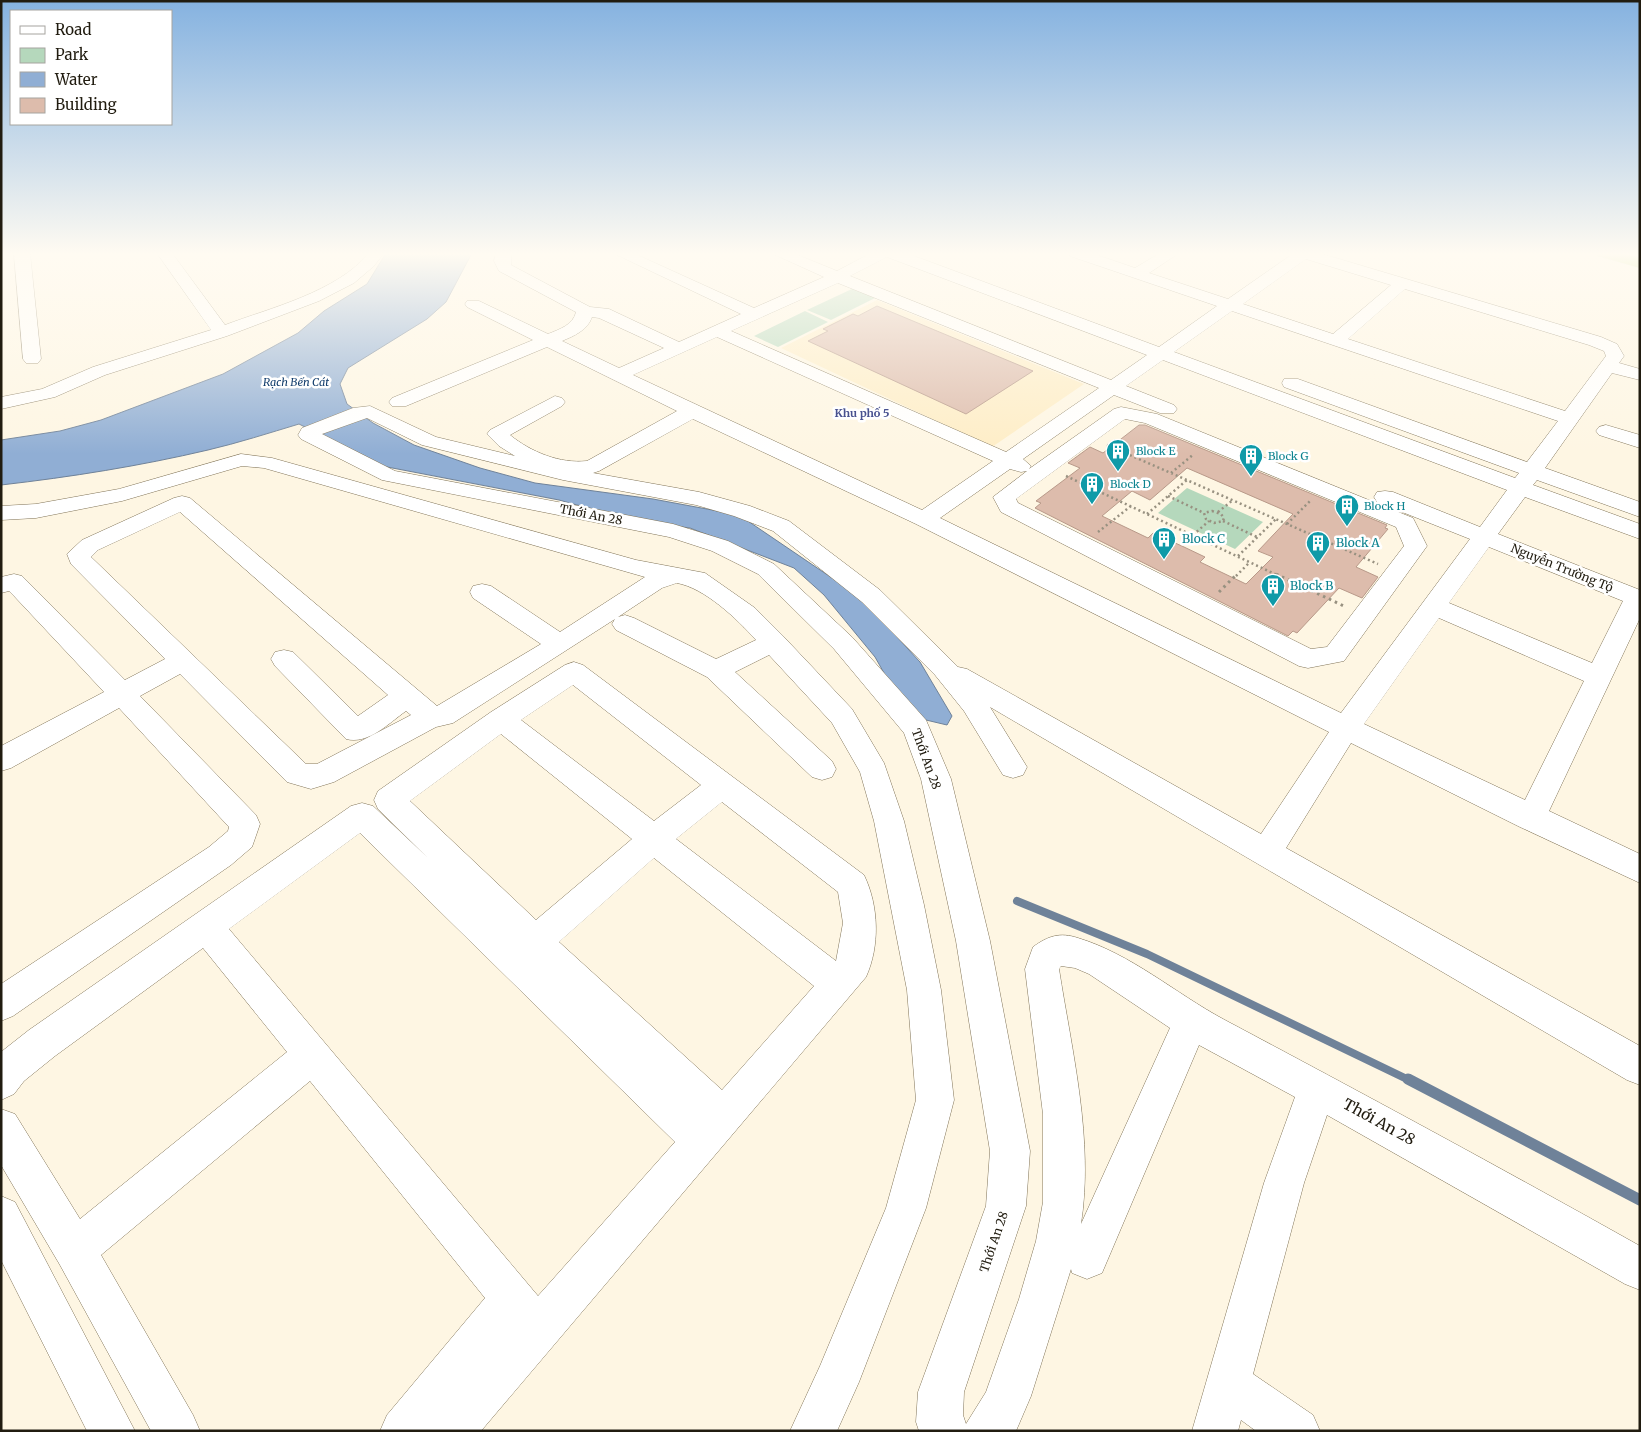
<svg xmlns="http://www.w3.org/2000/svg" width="1641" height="1432" viewBox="0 0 1641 1432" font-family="Merriweather,serif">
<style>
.built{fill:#feedc6}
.green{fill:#b5d8bc}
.water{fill:#90aed4;stroke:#6f8299}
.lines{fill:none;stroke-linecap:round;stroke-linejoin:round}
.stream-far1{stroke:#6f8299;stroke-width:8}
.stream{stroke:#6f8299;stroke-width:11}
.building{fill:#ddbcac;stroke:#b89989;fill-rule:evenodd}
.minor-casing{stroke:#827559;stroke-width:1}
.highway-casing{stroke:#e0dfde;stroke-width:1}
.path-far1{stroke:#989181;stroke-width:2.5;stroke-dasharray:2 3;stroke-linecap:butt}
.path{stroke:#989181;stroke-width:3;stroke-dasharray:2.5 4;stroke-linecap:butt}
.minor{fill:#fff;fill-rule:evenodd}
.highway{fill:#b4d758;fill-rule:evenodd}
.labels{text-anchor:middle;stroke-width:5;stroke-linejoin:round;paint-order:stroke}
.far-water-label{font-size:11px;font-style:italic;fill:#123d6c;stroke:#fff}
.far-neighbourhood-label{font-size:11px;font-weight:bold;fill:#48518f;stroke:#fff}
.far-culture-label{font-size:11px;fill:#0d838f;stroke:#fff;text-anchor:start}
.street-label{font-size:12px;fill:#211c10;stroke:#fff}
.culture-label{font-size:12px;fill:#0d838f;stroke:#fff;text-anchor:start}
.near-street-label{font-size:15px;fill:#211c10;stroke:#fff}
</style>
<rect width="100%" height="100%" fill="#fef6e3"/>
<path class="built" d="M877 300 1084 384 992 447 781 348Z"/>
<path class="green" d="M854 288 877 297 831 320 807 310Z
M805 311 828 322 778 347 754 336Z
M1187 488 1263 522 1235 549 1158 513Z"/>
<path class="water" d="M386 253H472L446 302 427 319 348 368 340 384 347 404 373 423 414 445 480 468 535 483 653 499 739 515 860 597 920 662 952 716 947 725 926 720 897 696 875 657 824 595 794 568 690 528 635 521 559 500 382 466 299 424C269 433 238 443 208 450 140 466 71 477 1 485V440L60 431 101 420 223 374 298 333 324 311 367 284Z"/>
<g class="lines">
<path class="stream-far1" d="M1017 901 1147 954 1411 1081"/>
<path class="stream" d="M1408 1079 1640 1200"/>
</g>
<path class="building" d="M877 306 1033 371 966 414 808 341 828 331 823 329 853 314 858 316Z
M1139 425H1145L1387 525 1385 528 1388 529 1356 567 1378 577 1362 598 1339 588 1297 633 1293 631 1288 636 1035 508 1041 503 1036 501 1080 468 1068 463 1090 447 1103 453ZM1187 468 1293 514 1258 551 1273 557 1246 584 1200 562 1205 557 1184 547 1153 533 1148 538 1102 516 1132 491 1150 500Z"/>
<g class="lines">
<g class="minor-casing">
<path id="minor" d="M14 253H30L41 359 38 363H26L23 359Z
M157 253H172L225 325C270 308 337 292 369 253H384L374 266 354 283 319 301 227 336 105 375 55 397 1 409V397L42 389 93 367 211 330Z
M496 253H511V265L590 307 609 309 679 342 741 314 613 253H633L754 308 824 277 771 253H793L837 271 871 253H906L1159 347 1217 306 1070 256 1068 253H1091L1135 268 1160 253H1179L1149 273 1228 299 1294 253H1319L1601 337 1617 344 1624 356 1619 363 1640 369V380L1612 373 1545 468 1640 502V517L1537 480 1533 485 1640 524V539L1525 497 1498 534 1640 590V618L1549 811 1640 854V883L1520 827 1351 743 1286 848 1640 1046V1085L1627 1080 990 707 1027 767 1023 775 1013 778 1003 775 964 711 935 675 862 602 773 531 734 516 696 505 563 480 422 445 367 418 322 434 395 471 673 524 728 541 774 564 852 637 926 720 951 779 990 941 1030 1151 1026 1206 964 1392 963 1415 966 1424 986 1392 1019 1299 1036 1241 1043 1202V1114L1025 969 1033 947C1048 936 1060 932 1078 938 1131 954 1175 993 1223 1019 1362 1093 1501 1168 1640 1246V1290L1625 1284 1327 1115 1304 1183 1253 1374 1313 1415 1320 1431H1256L1241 1420 1238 1431H1192L1264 1183 1295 1097 1199 1045 1102 1273 1087 1279 1072 1273 1071 1269 1031 1396 1016 1431H919L916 1422 918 1392 986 1206 990 1151 956 941 921 779 904 733 834 649 758 574 712 551 669 537 382 480 301 439 298 435 302 428 353 408 370 406 436 437 515 456 499 446 487 434 490 430 555 396 562 398 565 402 562 406 510 435C531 452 560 464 587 461L677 411 547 347 406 406H392L389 402 392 398 533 340 467 307 465 304 467 301H479L548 334C560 329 573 325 576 312L574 311 499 271 494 261ZM887 257 1147 355 1111 380 850 276ZM1306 259 1391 285 1333 334 1243 304ZM838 283 1099 388 1006 452 731 331ZM1405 289 1589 345 1604 351 1606 356 1565 411 1348 339ZM1232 311 1558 421 1527 462 1298 379H1284L1282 383 1284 387 1519 473 1515 478 1174 352ZM592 317 599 318 664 348 619 368 562 341C574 336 588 330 592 317ZM717 337 993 461 922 510 633 375ZM1163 360 1507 490 1480 527 1393 492 1385 491 1377 492 1374 497 1377 502 1470 539 1341 713 940 518 1010 469 1021 472 1027 471 993 497 1001 512 1299 666 1308 668 1344 661 1427 546 1413 518 1157 414 1121 407 1114 409 1029 469 1031 466 1023 459 1114 395 1160 413H1174L1177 409 1174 405 1126 386ZM693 419 916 524 1329 732 1261 834 967 669 958 667 880 590 789 521 750 506 699 492 593 473 599 471ZM1125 419 1145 423 1396 527 1404 546 1327 647 1311 649 1018 503 1016 499ZM1489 547 1623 601 1592 663 1449 603ZM1439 618 1584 681 1525 800 1364 724ZM1061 966 1075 968 1089 974 1170 1028 1081 1224C1094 1140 1072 1052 1059 969Z
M1606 425 1640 435V448L1599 435 1596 431 1599 427Z
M241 454 272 458 636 560 705 573 755 608 783 636 852 709 884 763 904 821 924 905 941 990 954 1100 926 1208 859 1382 837 1431H790L820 1366 886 1208 916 1100 907 990 874 821 860 772 832 723 769 655 735 672 832 761 836 769 832 777 822 780 812 777 707 677 616 630 612 624 615 619 453 723 436 727 334 782 311 789 287 782 180 674 140 696 256 815 260 824 252 847 231 865 13 1016 1 1021V984L209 847 228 831 229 827 119 708 11 768 1 771V746L104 692 14 596 9 591 1 593V577L14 574 22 576 125 680 165 659 71 564 67 554 82 540 174 498 182 496 190 498 437 706 541 644 473 598 470 592 473 586 482 584 491 586 560 632 645 577 264 468 242 466 122 501 36 518 1 520V506L36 504 119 489ZM180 512 388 695 358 716 293 652 284 650 275 652 271 659 275 666 346 739C368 745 389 723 406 711L411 715 317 764H306L91 557 98 550ZM677 583C705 588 737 619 756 640L716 659 634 618 625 615 618 617 662 588Z
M574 662 583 665 864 875C879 906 880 946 866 977L481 1431H380L387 1415 485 1298 310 1081 101 1255 193 1415 200 1431H151L60 1265 1 1165V1109L15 1114 80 1219 287 1052 203 948 55 1056 24 1081 14 1094 1 1100V1052L29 1030 351 806 362 803 373 806 428 858 378 809 374 800 378 791 491 712 565 665ZM573 685 701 785 654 821 521 720ZM501 734 632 839 536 920 410 801ZM722 802 838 892 843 923 836 961 676 839ZM360 833 675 1142 538 1296 229 929ZM654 858 814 986 722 1090 559 942Z
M1 1196 15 1202 135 1431H87L1 1260Z"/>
</g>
<g class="highway-casing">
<path id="highway" d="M1596 253H1622L1640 258V268L1598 256Z"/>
</g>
<path class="path-far1" d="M1107 445 1378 564
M1171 473 1194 454
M1066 476 1279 576
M1168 496 1204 513
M1212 511 1221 514 1224 518 1223 521 1214 523 1206 519 1204 513Z
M1218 512 1233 500
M1147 514 1187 480
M1223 521 1257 537
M1287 524 1310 501
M1098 532 1131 506
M1193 535 1209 521
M1238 556 1276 519
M1236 576 1250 562"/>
<path class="path" d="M1276 574 1346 607
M1219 592 1237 574"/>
<use href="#minor" class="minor"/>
<use href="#highway" class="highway"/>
</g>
<linearGradient id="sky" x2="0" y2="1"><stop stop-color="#85b2e0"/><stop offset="0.56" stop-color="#fffbf2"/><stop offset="1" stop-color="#fffbf2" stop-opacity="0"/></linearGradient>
<rect width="1641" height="454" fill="url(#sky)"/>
<defs>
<g id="building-pin" transform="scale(1.25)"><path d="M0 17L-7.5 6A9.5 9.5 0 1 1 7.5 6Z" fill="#0f9aa8" stroke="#fff"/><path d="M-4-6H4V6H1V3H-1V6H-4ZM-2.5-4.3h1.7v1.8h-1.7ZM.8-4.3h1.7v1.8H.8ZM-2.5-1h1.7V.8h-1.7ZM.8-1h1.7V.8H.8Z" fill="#fff"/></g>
</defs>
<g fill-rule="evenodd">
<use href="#building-pin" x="1118" y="451"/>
<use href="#building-pin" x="1251" y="456"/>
<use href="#building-pin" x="1092" y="484"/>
<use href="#building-pin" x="1347" y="506"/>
<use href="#building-pin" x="1164" y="539"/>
<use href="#building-pin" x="1318" y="543"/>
<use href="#building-pin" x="1273" y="586"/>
</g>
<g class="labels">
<g class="far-water-label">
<text x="296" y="386">Rạch Bến Cát</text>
</g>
<g class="far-neighbourhood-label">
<text x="862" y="417">Khu phố 5</text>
</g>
<g class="far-culture-label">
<text x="1136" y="455">Block E</text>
<text x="1268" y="460">Block G</text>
<text x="1110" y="488">Block D</text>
<text x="1364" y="510">Block H</text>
</g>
<g class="street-label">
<text transform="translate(591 515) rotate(11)" y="4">Thới An 28</text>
<text transform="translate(1562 568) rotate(22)" y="4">Nguyễn Trường Tộ</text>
<text transform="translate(926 759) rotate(70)" y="4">Thới An 28</text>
<text transform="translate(994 1242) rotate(-71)" y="4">Thới An 28</text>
</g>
<g class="culture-label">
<text x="1182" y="543">Block C</text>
<text x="1336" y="547">Block A</text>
<text x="1290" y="590">Block B</text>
</g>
<g class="near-street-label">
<text transform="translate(1379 1122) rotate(29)" y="5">Thới An 28</text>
</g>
</g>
<rect width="1641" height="1432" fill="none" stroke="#211c10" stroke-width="5"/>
<rect x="10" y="10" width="162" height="115" fill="#ffffff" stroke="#a6a49f"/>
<rect x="20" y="26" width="25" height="8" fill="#ffffff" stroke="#a6a49f"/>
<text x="55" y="35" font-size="15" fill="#211c10">Road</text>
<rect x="20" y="48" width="25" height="15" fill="#b5d8bc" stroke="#a6a49f"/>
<text x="55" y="60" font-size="15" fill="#211c10">Park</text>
<rect x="20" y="72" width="25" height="15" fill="#90aed4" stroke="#a6a49f"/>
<text x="55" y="85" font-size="15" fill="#211c10">Water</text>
<rect x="20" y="98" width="25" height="15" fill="#ddbcac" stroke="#a6a49f"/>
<text x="55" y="110" font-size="15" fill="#211c10">Building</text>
</svg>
